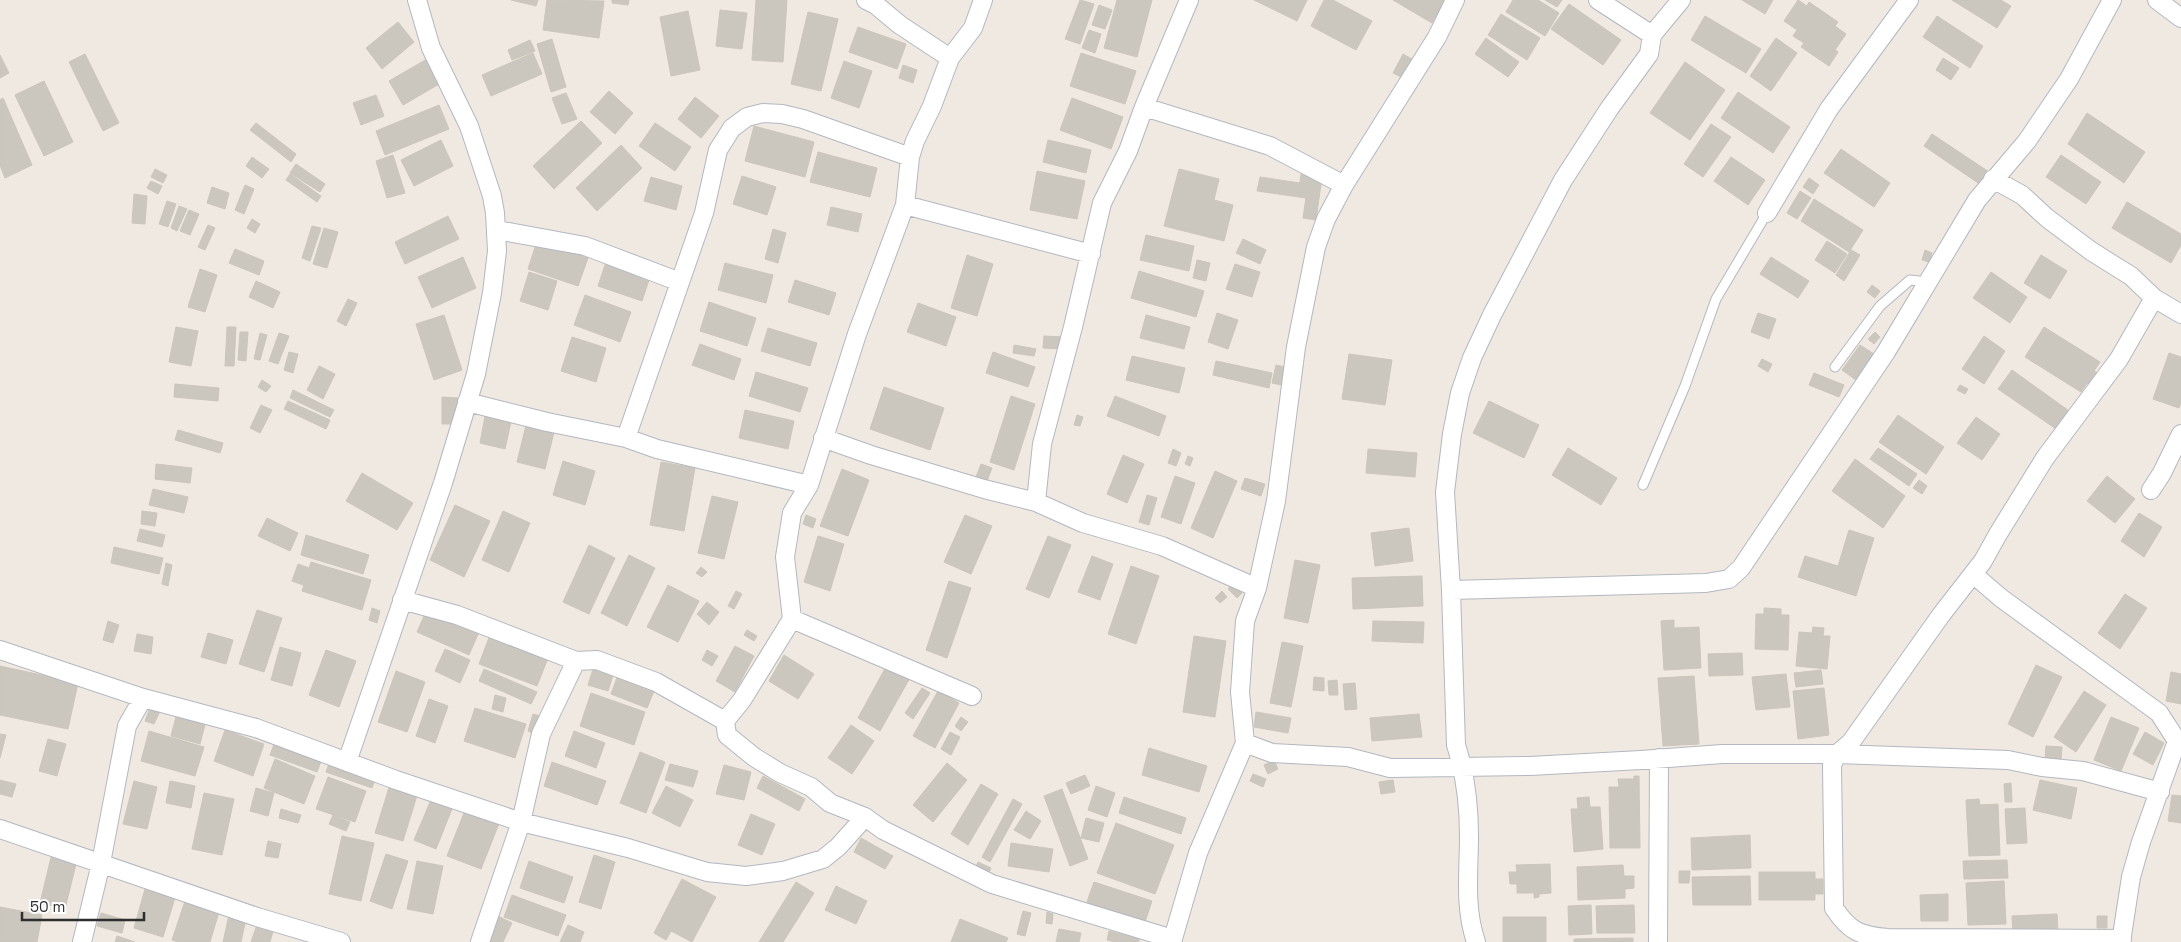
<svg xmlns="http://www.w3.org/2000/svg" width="2181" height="942" viewBox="0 0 2181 942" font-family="'Space Grotesk',sans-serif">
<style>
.building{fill:#cbc7bf;stroke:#cbc5ba}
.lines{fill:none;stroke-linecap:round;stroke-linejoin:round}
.service-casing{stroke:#b4b7c1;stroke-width:11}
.minor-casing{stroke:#b4b7c1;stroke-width:20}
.service{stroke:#fff;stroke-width:9}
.minor{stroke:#fff;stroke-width:18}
</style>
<rect width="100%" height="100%" fill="#efe9e1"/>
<path class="building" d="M511 0H538L536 6Z
M547 0 604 1 599 38 543 30Z
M612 0H629L628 5 612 3Z
M756 0H787L783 62 752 60Z
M1080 0 1094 4 1080 44 1065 39Z
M1117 0H1152L1137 57 1104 48Z
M1254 0H1307L1297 21Z
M1324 0H1333L1372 21 1356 50 1311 26Z
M1393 0H1445L1432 23Z
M1513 0H1538L1559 13 1545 36 1506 12Z
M1545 0H1562L1557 7Z
M1742 0H1773L1765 14Z
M1798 0 1807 6 1809 2 1838 22 1835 26 1846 34 1835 50 1838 52 1829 66 1801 47 1804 43 1793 36 1797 30 1784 21Z
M1952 0H2001L2011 6 1997 28Z
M1569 4 1621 40 1603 65 1551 29Z
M1099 5 1112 10 1105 29 1092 25Z
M720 10 747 13 742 49 716 46Z
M688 11 700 70 671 76 660 17Z
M808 12 838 19 821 91 791 84Z
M1501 14 1540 38 1527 60 1488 35Z
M1705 16 1761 49 1746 73 1691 40Z
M1937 16 1983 46 1970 68 1923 37Z
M398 22 414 42 382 69 366 48Z
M858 27 906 44 897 69 849 52Z
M1089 30 1101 34 1095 53 1082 48Z
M1486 38 1519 62 1508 77 1475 54Z
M1776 38 1797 53 1771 91 1750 76Z
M552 39 566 87 551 92 537 44Z
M530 40 535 51 512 60 508 50Z
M533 53 542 74 491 96 482 75Z
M1081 53 1136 71 1125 104 1070 86Z
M85 54 119 123 103 131 69 62Z
M1403 54 1417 62 1407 80 1393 73Z
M0 55 9 73 0 78Z
M1943 58 1959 68 1951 80 1936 70Z
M427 59 441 83 403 105 389 81Z
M844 61 872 71 859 108 831 98Z
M1685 62 1725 90 1690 140 1650 113Z
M903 65 917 70 913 83 899 78Z
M44 81 73 142 44 156 15 95Z
M609 91 633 113 615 134 590 112Z
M1738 92 1790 127 1773 153 1721 118Z
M566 93 577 119 562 124 552 98Z
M376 95 384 116 361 125 353 103Z
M695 97 719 116 701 138 678 119Z
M3 98 32 165 5 178 0 165V100Z
M1072 98 1123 117 1111 149 1060 130Z
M439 105 449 129 385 155 376 131Z
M2087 113 2145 152 2124 183 2068 144Z
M581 121 602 143 554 189 533 166Z
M256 123 296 154 291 162 250 130Z
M655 123 691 147 675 171 639 146Z
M1711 124 1731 137 1703 177 1684 164Z
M754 126 814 142 805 177 745 161Z
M1932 134 1992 174 1984 187 1924 146Z
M441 140 453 166 414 186 401 160Z
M1048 140 1091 150 1086 173 1043 162Z
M621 145 642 168 597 211 576 188Z
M1841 149 1890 183 1874 207 1824 173Z
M818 152 877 168 870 197 810 182Z
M393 155 405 193 387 198 376 161Z
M2061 155 2101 182 2086 204 2046 177Z
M252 157 269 169 262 178 246 166Z
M1731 157 1765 180 1748 205 1714 181Z
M296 164 325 184 320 192 290 173Z
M155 169 167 175 163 183 151 177Z
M1179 169 1219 179 1214 200 1233 205 1224 241 1164 226Z
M1037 171 1085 181 1077 219 1030 210Z
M290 174 321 196 317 202 286 180Z
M1301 174 1322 177 1316 220 1303 218 1306 198 1257 191 1260 177 1300 183Z
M742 176 776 187 767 215 733 204Z
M651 177 682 186 676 210 644 201Z
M1809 178 1819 185 1813 194 1803 187Z
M151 181 162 186 158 194 147 188Z
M245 185 254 189 244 214 235 210Z
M212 187 229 193 225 209 207 203Z
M1800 191 1811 198 1797 219 1787 213Z
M134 194 147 196 145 224 132 223Z
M1814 199 1863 230 1849 252 1801 221Z
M167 201 176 204 168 227 159 224Z
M2127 202 2181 234V245L2171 263 2112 228Z
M179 206 187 209 177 231 171 228Z
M831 207 862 214 858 232 827 225Z
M189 210 199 214 190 235 180 231Z
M448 216 459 239 405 264 395 242Z
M252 219 260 224 255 233 247 228Z
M208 225 215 228 205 250 198 247Z
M312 226 321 228 310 261 302 258Z
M324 228 338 232 327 268 313 264Z
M773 229 786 233 778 263 765 259Z
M1146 235 1194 246 1189 271 1140 260Z
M1243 239 1266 250 1260 264 1236 253Z
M537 241 588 258 578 286 528 269Z
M1827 241 1847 254 1835 273 1815 260Z
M235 249 264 261 259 275 229 263Z
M1851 250 1860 255 1844 281 1836 275Z
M1925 250 1932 253 1929 262 1922 260Z
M967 255 993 264 977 316 951 308Z
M2041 255 2067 271 2050 299 2024 283Z
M463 257 476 288 432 308 418 277Z
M1771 257 1809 281 1798 298 1760 274Z
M607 259 651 274 642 301 598 286Z
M1197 260 1210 263 1206 281 1193 278Z
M725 263 773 275 766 303 718 290Z
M1235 264 1260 272 1252 297 1226 289Z
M200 269 217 275 205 312 188 307Z
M1139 271 1204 291 1196 317 1131 298Z
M529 272 557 281 548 310 520 301Z
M1991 272 2027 297 2010 323 1973 298Z
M795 280 836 293 829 315 788 302Z
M256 281 280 292 273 308 249 297Z
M1872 285 1880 291 1875 298 1867 292Z
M585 295 631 312 620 342 574 325Z
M348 299 357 303 346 326 337 321Z
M709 302 756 318 747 346 700 331Z
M918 303 956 317 946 346 907 332Z
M1217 313 1238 320 1228 349 1208 342Z
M1758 313 1776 319 1769 339 1751 332Z
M444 315 462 370 434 380 416 324Z
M1146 315 1190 327 1184 349 1140 338Z
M176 327 198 331 191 366 169 362Z
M227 327H236L234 366H225Z
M2044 327 2100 362 2094 371 2103 376 2096 389 2087 383 2081 392 2025 357Z
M768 328 817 343 810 366 761 351Z
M240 332H248L246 361 238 360Z
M1875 332 1880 337 1874 344 1868 339Z
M260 333 267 335 260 360 254 359Z
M279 333 289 336 278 364 269 361Z
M1044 336 1064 337 1063 349 1043 348Z
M1984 336 2005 351 1984 384 1962 369Z
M572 337 606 348 596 382 561 371Z
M700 344 741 359 734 380 692 365Z
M1014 345 1036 349 1034 356 1013 353Z
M1860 345 1874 354 1856 380 1842 370Z
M289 352 298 354 293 373 284 370Z
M993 352 1035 367 1028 387 986 373Z
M2169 353 2181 357V403L2179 408 2153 399Z
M1349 354 1392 360 1385 405 1342 399Z
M1132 356 1185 368 1179 393 1126 380Z
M1762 359 1772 364 1768 372 1758 366Z
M1216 361 1272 373 1269 388 1213 375Z
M1276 365 1285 367 1281 385 1272 383Z
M319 366 335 374 323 399 307 390Z
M2012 370 2072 413 2059 431 1998 389Z
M756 372 808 388 800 412 749 396Z
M1814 373 1844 385 1839 397 1809 385Z
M262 380 271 386 266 392 258 387Z
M175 384 219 388 218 401 174 397Z
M1960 385 1968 389 1965 394 1957 390Z
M884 387 944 408 930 450 870 429Z
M293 390 334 410 330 417 290 398Z
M1011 396 1035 404 1014 470 990 462Z
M1115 396 1166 416 1159 436 1107 416Z
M442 397 459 398V424H442Z
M288 401 330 420 326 429 284 409Z
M1489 401 1539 425 1524 458 1473 433Z
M261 405 272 410 260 433 250 428Z
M745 410 794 421 788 449 739 438Z
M486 411 512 417 505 449 480 443Z
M1077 415 1083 417 1080 426 1074 425Z
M1898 415 1944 447 1926 474 1879 442Z
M1976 417 2000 434 1982 460 1957 443Z
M527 421 555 428 545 469 517 462Z
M178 430 223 443 220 453 175 440Z
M1568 448 1617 478 1601 505 1552 475Z
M1878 448 1917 474 1909 486 1870 459Z
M1173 449 1181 453 1176 466 1168 463Z
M1368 449 1417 453 1415 477 1366 473Z
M1123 455 1144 464 1127 503 1107 494Z
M1188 456 1193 458 1190 466 1185 464Z
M1855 459 1905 496 1883 528 1832 491Z
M563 461 595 471 585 505 553 495Z
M661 462 695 468 684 531 650 525Z
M156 464 192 468 190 483 155 479Z
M981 464 992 468 987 481 976 477Z
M842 469 869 480 848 536 820 526Z
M1215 471 1237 481 1213 538 1191 528Z
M362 473 413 503 397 530 346 501Z
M1175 476 1195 483 1181 524 1161 517Z
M2107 476 2135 499 2115 523 2087 501Z
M1245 478 1265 484 1261 496 1241 489Z
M1919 480 1927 486 1922 494 1913 488Z
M153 489 188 497 184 513 149 505Z
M1147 495 1157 498 1149 525 1139 522Z
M712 496 738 502 724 559 698 553Z
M455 505 490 521 464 577 430 560Z
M142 511 157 513 155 526 141 524Z
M503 511 530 523 509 572 482 560Z
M2139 513 2162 527 2144 557 2121 541Z
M806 515 816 519 813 528 803 524Z
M965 515 992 526 971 574 944 562Z
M267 518 298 533 290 551 258 536Z
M1409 528 1413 561 1375 566 1371 533Z
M140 529 165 535 162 547 137 541Z
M1849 530 1874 538 1856 596 1798 577 1805 556 1838 566Z
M306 535 369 555 363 574 301 555Z
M818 536 844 544 830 591 804 582Z
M1048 536 1071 545 1049 598 1026 589Z
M589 545 615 558 589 614 563 602Z
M114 547 163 558 159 574 111 563Z
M629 555 655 568 627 626 601 613Z
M1092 556 1113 564 1100 600 1078 592Z
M1295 560 1320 565 1308 623 1284 618Z
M311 562 371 580 362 610 302 591Z
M166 563 172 565 168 586 162 584Z
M298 564 309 568 303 585 292 581Z
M1131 566 1159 576 1136 644 1108 634Z
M701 567 707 572 702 577 696 573Z
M1422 576 1423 606 1353 609 1352 578Z
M949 581 971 588 947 658 926 650Z
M1232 584 1242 593 1237 598 1228 589Z
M668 585 699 601 678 642 647 627Z
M736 591 742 594 734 609 728 606Z
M1222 591 1227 597 1220 603 1215 598Z
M2125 594 2147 608 2120 649 2098 633Z
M707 602 719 612 709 625 697 614Z
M372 608 380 611 377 623 369 620Z
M1764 608 1781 609V615H1789L1788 650 1755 649 1756 614H1764Z
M427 609 479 632 469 655 417 632Z
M257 610 282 618 264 672 239 664Z
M1674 620V628L1699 627 1701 668 1664 670 1661 621Z
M108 621 119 625 113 643 103 640Z
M1373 621 1424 622 1423 643 1372 641Z
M1813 627 1824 628 1823 636H1830L1827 669 1796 666 1799 632 1812 633Z
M747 630 757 636 754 641 744 635Z
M208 633 233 640 226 664 201 657Z
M137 634 153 637 151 654 134 651Z
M490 635 548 658 537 686 479 664Z
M1194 636 1226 641 1215 717 1183 712Z
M1282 642 1303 646 1291 707 1270 703Z
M735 646 754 656 735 692 716 681Z
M280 647 301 653 292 686 271 680Z
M445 649 470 660 460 683 435 671Z
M326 650 356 661 339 707 309 695Z
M707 650 718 656 712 666 702 660Z
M1742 653 1743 675 1709 676 1708 654Z
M784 655 814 674 798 699 769 681Z
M595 663 615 669 608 691 588 685Z
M888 663 911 676 880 731 858 718Z
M2036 665 2062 677 2033 737 2008 724Z
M0 666 78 683 68 729 0 715Z
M484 669 537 692 531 704 479 681Z
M1821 670 1823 684 1796 687 1794 673Z
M396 671 425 682 407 732 378 722Z
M619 672 656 686 647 708 611 694Z
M2171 672 2181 674V704L2166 701Z
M1786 674 1790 707 1756 710 1752 677Z
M1694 676 1699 744 1663 746 1658 678Z
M1314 677 1324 678V691L1313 690Z
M1337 680 1338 695H1329L1328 681Z
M1355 683 1357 709 1345 710 1343 684Z
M922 688 930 693 913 719 905 713Z
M1824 688 1829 735 1798 739 1793 691Z
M938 691 959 703 935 748 913 736Z
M2084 691 2106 705 2076 752 2054 737Z
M591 693 645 712 634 745 580 726Z
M495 695 506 698 503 712 492 709Z
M429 699 448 706 435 743 416 736Z
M150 708 160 711 154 724 145 721Z
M475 708 526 724 515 758 464 741Z
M178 709 207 717 200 744 171 736Z
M1256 712 1291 718 1288 733 1254 727Z
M533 714 540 716 534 734 528 731Z
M1419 714 1422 737 1372 741 1370 718Z
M961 717 968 722 961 731 955 726Z
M2111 717 2139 728 2121 771 2094 760Z
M851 725 874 741 852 774 828 758Z
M225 730 264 744 253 776 214 761Z
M149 731 204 747 195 776 141 761Z
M574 731 605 743 596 768 565 756Z
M950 732 960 737 951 755 941 749Z
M2145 732 2164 743 2153 765 2133 754Z
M0 734 6 735 0 758Z
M48 739 66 744 57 776 39 771Z
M276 739 323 756 317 772 270 755Z
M2046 746 2062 747 2061 759 2045 758Z
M1149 748 1207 766 1199 792 1142 775Z
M640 752 665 762 646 813 620 803Z
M331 758 377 774 372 788 326 772Z
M275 759 315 776 304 804 264 788Z
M1274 760 1278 769 1268 774 1264 765Z
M552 762 606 781 597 805 544 786Z
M947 763 967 780 933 822 913 805Z
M670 764 698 771 693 787 665 780Z
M724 765 751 772 744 800 716 794Z
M1253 774 1266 779 1263 787 1250 781Z
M1085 775 1090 786 1071 794 1066 783Z
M763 776 805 799 799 811 757 788Z
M1634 776H1639L1640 848H1610L1609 787H1619L1618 779H1634Z
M328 777 366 791 355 822 316 809Z
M0 780 16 784 12 797 0 794Z
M1393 780 1395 792 1381 794 1379 782Z
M2040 780 2077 788 2071 819 2033 810Z
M134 781 157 787 147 829 123 824Z
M170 781 195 786 191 808 166 803Z
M391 781 419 789 403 841 375 833Z
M2011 783 2012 802H2005L2004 784Z
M981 784 998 794 968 845 951 834Z
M666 786 693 800 680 827 652 813Z
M1096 786 1115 793 1107 817 1088 810Z
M256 788 274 793 268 816 250 811Z
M1062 789 1088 859 1070 866 1044 796Z
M204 793 234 799 222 855 192 849Z
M433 795 454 804 436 849 414 840Z
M2172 795 2181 796V823L2168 821Z
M1124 797 1186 818 1181 834 1119 813Z
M1589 797 1590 807H1600L1603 849 1574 852 1571 809H1578L1577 798Z
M1013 799 1022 804 990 862 982 857Z
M1979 799 1980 805 1998 804 2000 855 1969 856 1966 800Z
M466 808 500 821 481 869 447 856Z
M2025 808 2027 843 2007 844 2005 809Z
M281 809 301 815 298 823 279 818Z
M1026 811 1041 821 1030 839 1014 830Z
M751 814 775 824 762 855 738 845Z
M333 815 350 822 346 831 329 824Z
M1086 818 1104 823 1099 842 1081 838Z
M1116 823 1174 845 1155 894 1097 873Z
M1750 835 1751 868 1692 870 1691 838Z
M342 836 374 843 361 901 329 894Z
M861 838 893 856 885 869 854 852Z
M268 841 281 844 278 858 265 856Z
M1011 843 1053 849 1049 872 1008 866Z
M53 849 78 856 65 909 40 903Z
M386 854 408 861 392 909 370 901Z
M594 855 615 862 601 909 579 902Z
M2007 860 2008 878 1964 879 1963 861Z
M417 861 443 866 433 914 407 909Z
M529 861 573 877 564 903 520 888Z
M978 862 991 868 987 877 974 871Z
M1550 864 1551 893 1539 894V897L1534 898V893H1517V884H1510L1509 872H1517L1516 865Z
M1623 865 1624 876H1634V888L1625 889V898L1578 900 1577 867Z
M1679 871H1690L1689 883H1679Z
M1759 872H1815V879H1823V894H1815V900H1759Z
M1750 876 1751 905H1693L1692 877Z
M682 879 716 897 692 942 671 931 666 940 654 933Z
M2004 881 2006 924 1968 925 1966 883Z
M147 882 177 891 163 937 134 928Z
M796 882 814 893 783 942H759Z
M1094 882 1152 901 1145 922 1087 902Z
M836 886 867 901 856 924 825 910Z
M1948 894V921H1921L1920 895Z
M512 895 566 915 558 936 504 917Z
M185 901 219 912 210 942H178L172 940Z
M1591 905 1592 934 1569 935 1568 906Z
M1634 905 1635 933H1597L1596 906Z
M0 907 42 915 37 942H0Z
M1023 911 1031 913 1025 936 1017 934Z
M1047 912 1053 914 1052 924 1046 923Z
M101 913 125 920 122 933 97 926Z
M2057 914 2058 934 2013 936 2012 916Z
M229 915 246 919 241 942H223Z
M496 915 512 923 503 942H484Z
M2097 916H2107V928H2097Z
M1503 917H1546V942H1503Z
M259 919 275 924 270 942H251Z
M960 919 1008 938 1006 942H951Z
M568 925 584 932 580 942H560Z
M1059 929 1081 933 1079 942H1056Z
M1109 931 1139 939V942H1115L1107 940Z
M117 936 135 942H115Z
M1633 938V942H1574V939Z"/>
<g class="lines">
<g class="service-casing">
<path id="service" d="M1835 367 1880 306 1910 280 1928 282
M1643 485 1685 386 1716 299 1767 213"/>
</g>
<g class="minor-casing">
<path id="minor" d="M866 0 876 5 900 25 950 58
M1598 0 1652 35
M2157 0 2181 18
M1144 107 1270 146 1344 185
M1993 179 2022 195 2047 218 2091 251 2131 276 2154 298 2181 314
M905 205 1091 254
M1767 213 1829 109 1909 0
M497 230 585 246 680 282
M467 402 547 422 626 438 657 449 809 485
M626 438 704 213 718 150 732 128 747 117 763 113 782 114 803 119 910 157
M823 438 871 455 984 489 1036 502 1083 523 1162 546 1257 588
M2151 490 2162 473 2181 434
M1036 502 1042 444 1073 327 1102 203 1128 151 1144 107 1189 0
M1973 574 2001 598 2159 713 2177 741 2141 842 2131 877 2121 942
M1451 590 1706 583 1729 579 1741 568 1886 352 1977 200 2027 141 2069 79 2112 0
M402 600 457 615 576 661 597 660 656 682 725 721 727 735 754 757 780 773 811 787 830 803 865 817 883 830 992 884 1173 939
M792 619 972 696
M0 650 143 698 256 728 396 780 521 822 628 848 707 872 746 876 783 871 823 859 838 847 865 817
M725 721 742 700 792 619 785 557 792 513 809 485 857 334 905 205 910 157 915 141 932 106 950 58 973 28 983 0
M1245 743 1272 753 1348 757 1390 768 1530 766 1641 760 1722 754H1837L2008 760 2042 767 2083 771 2160 792
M347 762 443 483 476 374 492 293 497 251 495 213 492 196 469 126 431 48 417 0
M0 829 257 917 341 942
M2122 939 1888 938C1860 936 1849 931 1834 908L1832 765 1837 754 1851 742 1941 615 1983 561 1998 534 2045 458 2119 359 2154 298
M82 942 101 863 127 726 143 698
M480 942 521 822 541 734 576 661
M1172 942 1198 853 1245 743 1240 692 1245 621 1257 588 1276 501 1296 347 1316 247 1326 219 1344 185 1437 37 1455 0
M1476 942C1464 907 1469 871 1469 836 1469 806 1465 773 1456 745L1451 590 1445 492 1452 434 1460 393 1472 358 1492 315 1563 180 1609 109 1649 54 1652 35 1681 0
M1658 942 1659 758"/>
</g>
<use href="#service" class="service"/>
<use href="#minor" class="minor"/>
</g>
<path d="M22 912v8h122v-8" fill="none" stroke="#2e2e2e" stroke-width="2.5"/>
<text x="30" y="912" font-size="15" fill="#2e2e2e" stroke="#ffffff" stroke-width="4" paint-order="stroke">50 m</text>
</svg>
